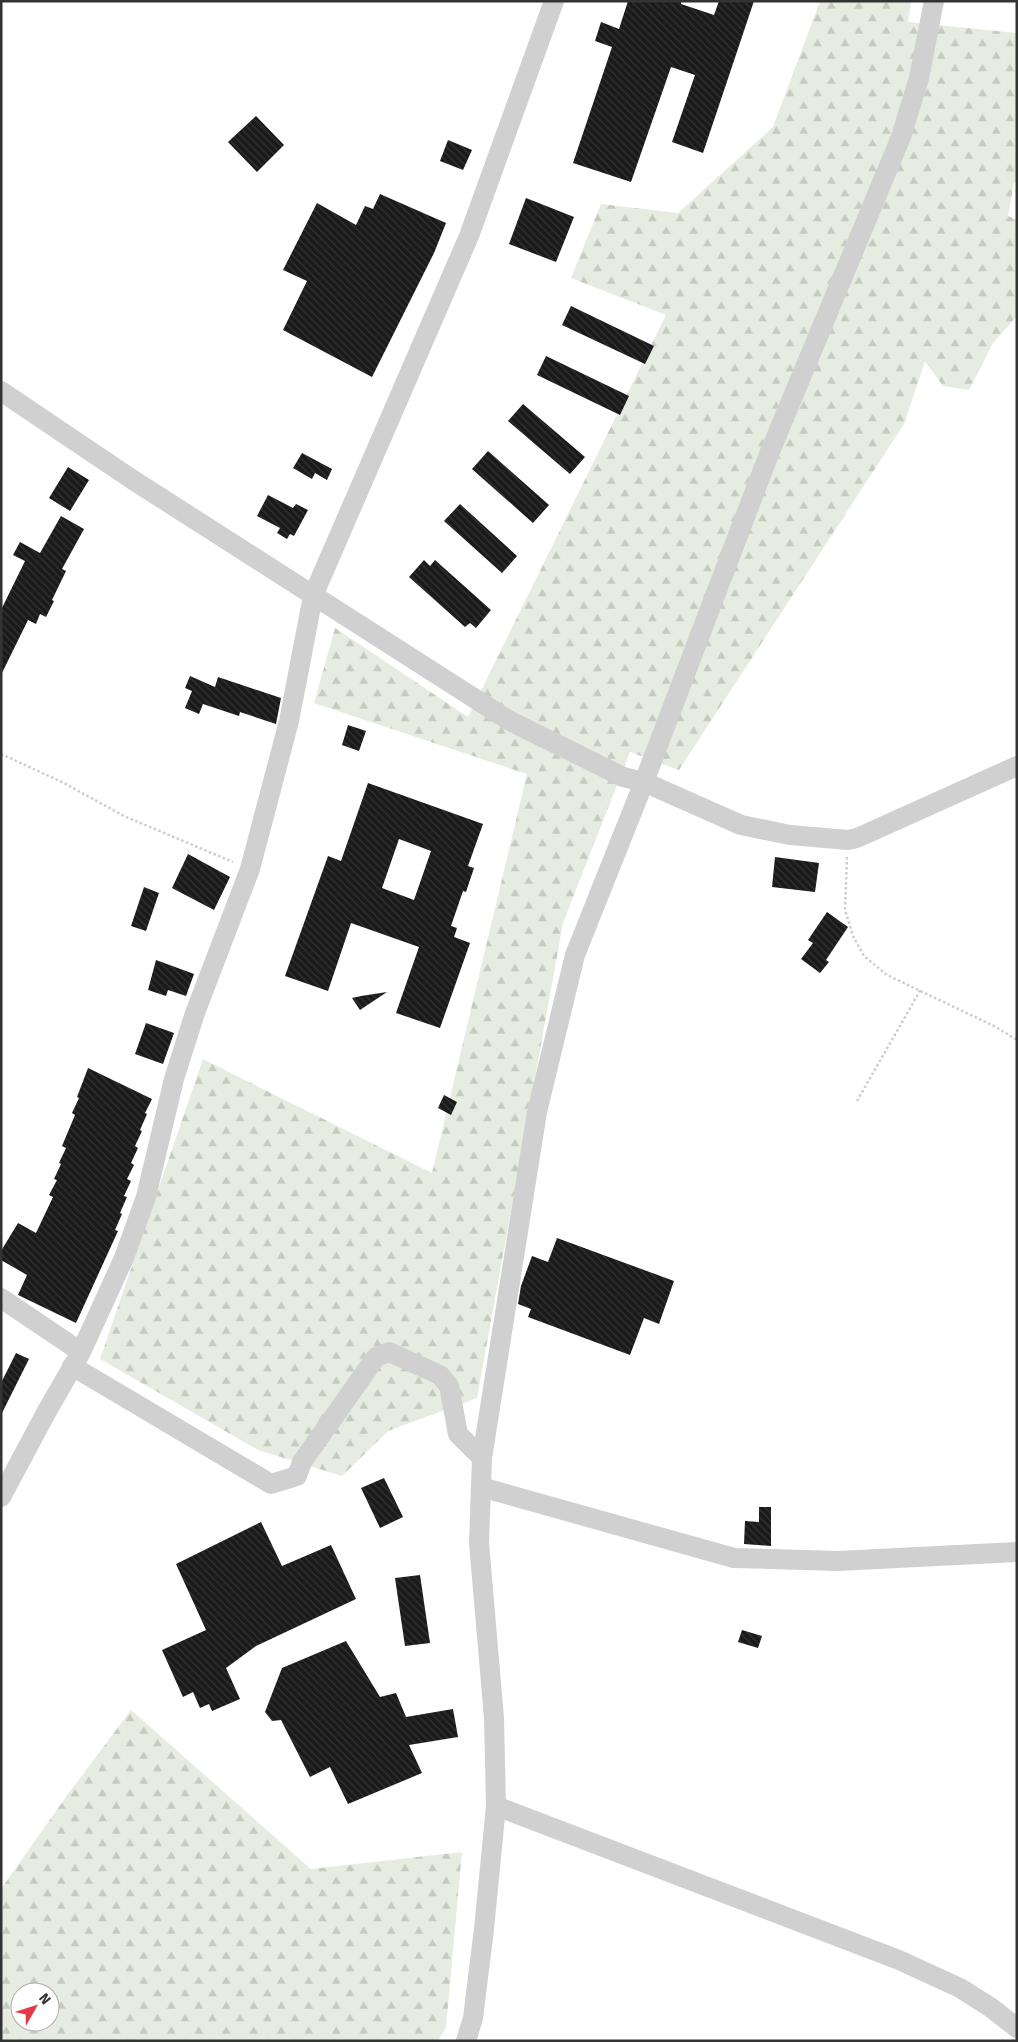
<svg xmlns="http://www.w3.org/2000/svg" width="1018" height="2042" viewBox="0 0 1018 2042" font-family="'Fira Sans',sans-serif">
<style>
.forest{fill:url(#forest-firs);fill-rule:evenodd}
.building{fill:url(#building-back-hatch);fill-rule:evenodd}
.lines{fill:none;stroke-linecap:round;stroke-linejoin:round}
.path{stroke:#cdcdcd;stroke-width:2.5;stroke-dasharray:2.5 2.5;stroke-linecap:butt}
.minor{stroke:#d0d0d0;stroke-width:20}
</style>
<defs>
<pattern id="forest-firs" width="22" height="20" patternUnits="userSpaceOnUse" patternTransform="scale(1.25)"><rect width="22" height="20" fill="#e6ecdf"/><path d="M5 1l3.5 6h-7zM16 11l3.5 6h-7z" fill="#c6cbc0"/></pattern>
<pattern id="building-back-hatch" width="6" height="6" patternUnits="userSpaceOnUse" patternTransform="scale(1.25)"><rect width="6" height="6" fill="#1a1a1a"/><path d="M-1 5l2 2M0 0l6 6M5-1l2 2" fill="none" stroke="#333"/></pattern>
</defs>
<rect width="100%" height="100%" fill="#fff"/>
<path class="forest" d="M820 1H911L908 22 1017 33V181L1014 183 1008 216 1017 220V316L993 343 969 390 943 386 925 361 904 424 679 770 630 752 563 923 477 1398 388 1431 342 1476 258 1450 100 1359 203 1059 432 1173 527 774 314 703 335 628 468 717 666 315 571 278 601 204 678 213 773 127Z
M131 1710 311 1869 462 1852 446 2027 438 2041H1V1889L68 1794ZM20 1992H50V2022H20Z"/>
<path class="building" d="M628 1H681V4L714 15 719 1H754L703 153 672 142 695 75 671 67 631 182 573 163 612 47 595 41 601 22 619 29Z
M256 116 284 145 257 172 228 142Z
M448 140 472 150 463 170 440 161Z
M380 194 446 223 434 253 372 377 283 330 307 281 283 270 317 203 356 225 365 206 373 209Z
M526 198 574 217 556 262 509 244Z
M571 306 654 346 645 364 562 325Z
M546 356 629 396 620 415 537 375Z
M523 404 585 457 570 474 508 421Z
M488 451 549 505 533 523 472 469Z
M302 453 332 469 327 480 315 473 312 479 293 468Z
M68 467 89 480 70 511 49 498Z
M268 495 293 508 296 504 308 510 294 536 290 534 287 539 277 533 280 528 257 516Z
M460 504 517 556 502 573 444 521Z
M61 516 84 529 62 569 66 571 52 600 54 601 46 617 40 614 36 624 28 620 1 675V610L25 561 13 555 20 542 40 553Z
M424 560 430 566 435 560 491 610 476 628 470 623 465 627 409 577Z
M190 676 215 687 218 677 281 698 276 724 240 712 239 716 203 704 199 714 185 708 192 691 185 688Z
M348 725 366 731 359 751 342 745Z
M368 783 483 824 468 866 474 868 466 892 463 891 451 926 457 928 454 937 470 943 440 1028 396 1013 419 947 351 923 328 991 285 976 328 856 341 861ZM399 839 431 851 414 900 382 888Z
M188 854 230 877 214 910 172 888Z
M775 857 819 863 815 892 772 887Z
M144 887 159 893 146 931 131 926Z
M827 912 848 927 826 960 829 962 820 973 801 959 813 943 808 940Z
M156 960 194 974 186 996 168 990 166 996 148 990Z
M387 992 360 1010 352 998 361 996Z
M146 1023 174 1033 163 1064 135 1054Z
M88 1068 152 1099 145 1113 147 1114 140 1130 142 1131 135 1146 138 1148 131 1163 134 1165 127 1179 131 1181 124 1196 127 1197 120 1213 122 1214 115 1230 118 1231 76 1323 18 1295 27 1275 1 1260V1251L18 1223 36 1233 53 1197 49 1195 57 1180 54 1179 61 1164 59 1163 66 1148 62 1146 75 1115 72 1113 79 1098 77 1097Z
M444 1095 457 1102 451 1115 438 1108Z
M557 1238 674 1281 659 1324 644 1318 630 1355 528 1317 531 1309 518 1304 521 1286 532 1256 548 1262Z
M16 1353 29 1359 1 1415V1383Z
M384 1478 403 1517 380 1528 361 1488Z
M759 1507H771V1546L744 1544 745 1521 759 1522Z
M261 1522 282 1566 331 1545 356 1599 256 1646 226 1668 240 1699 212 1711 209 1704 200 1708 193 1692 183 1697 162 1650 206 1630 176 1564Z
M420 1575 430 1643 405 1646 395 1578Z
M742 1630 762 1636 758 1648 738 1642Z
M346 1641 380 1697 396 1693 406 1717 453 1709 458 1737 409 1745 422 1773 348 1804 330 1767 310 1777 281 1720 272 1721 265 1712 282 1668Z"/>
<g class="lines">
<path class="path" d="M1 754 62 782 124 816 233 862
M847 857 845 910 853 936 864 956 887 975 996 1027 1017 1040
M857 1101 921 989"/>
<path class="minor" d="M1 391 133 480 510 721 623 777 644 782 741 825 790 835 848 840 857 838 1017 766
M1 1298 81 1352
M72 1366 271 1484 297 1476 302 1462 376 1357 389 1352 440 1375 449 1386 458 1434 482 1458
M481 1487 734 1558 838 1561 1017 1552
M1 1497 47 1411 81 1352 124 1258 146 1197 174 1079 195 1013 250 869 289 721 313 596 469 236 554 1
M496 1806 899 1960 960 1988 990 2007 1017 2028
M466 2041 473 2018 484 1929 496 1806 494 1718 479 1543 482 1458 537 1112 575 955 644 782 769 454 901 137 919 78 934 1"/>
</g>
<rect width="1018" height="2042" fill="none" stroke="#333333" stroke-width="5"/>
<g transform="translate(35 2007) rotate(51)"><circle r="24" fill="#ffffff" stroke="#adadad"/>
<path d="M0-4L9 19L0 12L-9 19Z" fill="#e63946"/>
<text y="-8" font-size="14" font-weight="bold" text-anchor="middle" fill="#333333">N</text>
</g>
</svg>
